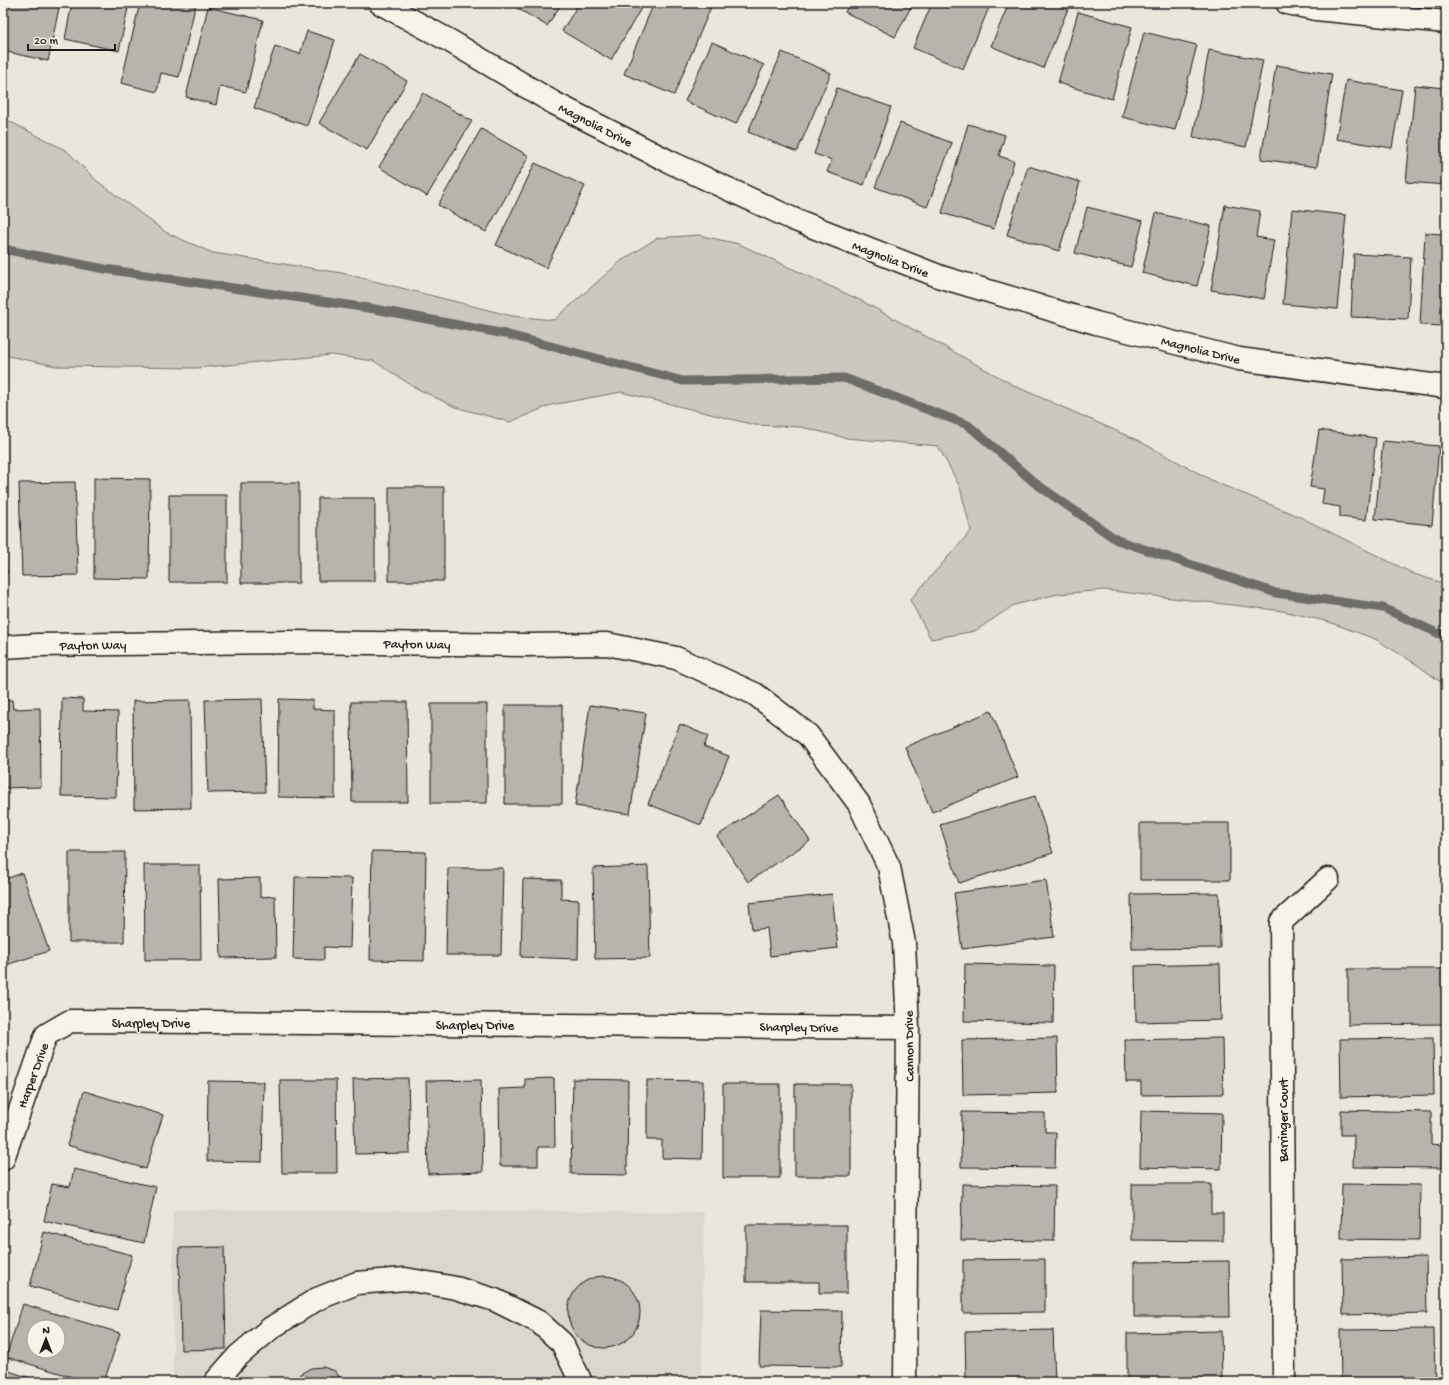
<svg xmlns="http://www.w3.org/2000/svg" width="1449" height="1385" viewBox="0 0 1449 1385" font-family="'Gochi Hand',sans-serif">
<style>
.built{fill:#dad7ce}
.green{fill:#ccc8c0;stroke:#74726e}
.lines{fill:none;stroke-linecap:round;stroke-linejoin:round}
.stream{stroke:#6d6c68;stroke-width:9}
.building{fill:#b6b4ac;stroke:#1c1c1c;fill-rule:evenodd}
.minor-casing{stroke:#1c1c1c;stroke-width:25}
.minor{stroke:#f7f3e8;stroke-width:22}
.labels{text-anchor:middle;stroke-width:3;stroke-linejoin:round;paint-order:stroke}
.street-label{font-size:13px;fill:#1c1c1c;stroke:#f7f3e8}
</style>
<rect width="100%" height="100%" fill="#eae6dc"/>
<filter id="ink" filterUnits="userSpaceOnUse"><feTurbulence type="fractalNoise" baseFrequency=".025" numOctaves="2"/><feDisplacementMap in="SourceGraphic" scale="8" xChannelSelector="R" yChannelSelector="G"/><feConvolveMatrix kernelMatrix="1 2 1 2 8 2 1 2 1" color-interpolation-filters="sRGB"/></filter>
<g filter="url(#ink)">
<path class="built" d="M173 1210 704 1212 701 1382H173Z"/>
<path class="green" d="M3 118 67 151 97 181 167 233 213 253 342 273 512 316 554 320 621 261 657 238 698 235 739 244 862 301 1017 387 1137 440 1217 483 1298 516 1414 574 1446 584V686L1416 664 1375 639 1329 622 1283 611 1104 590 1058 594 1014 605 975 631 931 639 910 600 971 531 960 487 938 446 846 438 801 427 755 425 621 392 551 405 510 422 455 407 414 387 374 361 331 355 196 368 56 366 3 355Z"/>
<g class="lines">
<path class="stream" d="M3 249 105 269 375 309 505 334 683 381 844 378 968 425 1035 483 1117 540 1276 593 1383 608 1446 637"/>
</g>
<path class="building" d="M4 3H60L48 61 3 51Z
M72 3H129L119 51 65 39Z
M140 3H196L179 77 161 73 157 92 121 83Z
M509 3H562L547 26Z
M579 3H644L611 60 562 31Z
M654 3H702L711 7 674 95 624 74Z
M850 3H913L895 37 845 12Z
M932 3H991L963 69 913 48Z
M1009 3H1053L1068 9 1043 68 991 46Z
M208 7 263 20 246 92 220 86 216 105 186 97Z
M1078 12 1132 27 1112 99 1058 83Z
M307 31 335 40 307 126 254 108 275 46 300 54Z
M1144 32 1197 45 1175 130 1122 117Z
M712 42 764 65 736 124 685 101Z
M1209 50 1263 60 1246 147 1193 137Z
M782 52 831 73 797 152 748 132Z
M360 54 407 81 367 150 319 123Z
M1276 65 1332 74 1317 167 1261 159Z
M1346 80 1402 90 1392 148 1336 139Z
M1415 85 1446 88V185L1406 182Z
M837 88 891 107 864 185 827 172 832 160 814 154Z
M423 93 472 121 427 196 379 167Z
M900 123 952 143 927 207 875 187Z
M968 124 1005 135 999 156 1014 161 994 229 942 213Z
M481 129 529 156 486 232 438 205Z
M535 163 585 186 546 268 496 245Z
M1028 166 1080 182 1059 251 1007 235Z
M1225 205 1260 211 1256 237 1274 240 1264 299 1211 290Z
M1087 207 1143 221 1131 267 1075 253Z
M1292 209 1346 215 1337 309 1283 304Z
M1156 213 1211 226 1197 286 1142 273Z
M1425 233 1446 234V326L1420 325Z
M1354 254 1411 257 1408 319 1351 317Z
M1319 430 1376 438 1366 520 1340 517V507L1322 504 1324 489 1310 487Z
M1383 441 1439 446 1432 525 1375 519Z
M94 478 150 479 149 579 94 578Z
M75 482 78 575 22 576 19 483Z
M241 483H299V583H241Z
M389 487H444V581H389Z
M169 495H227V582H169Z
M318 498H375V581H318Z
M3 502 7 574 3 575Z
M62 698 83 699V711L118 712 116 797 61 796Z
M262 699 265 792 208 793 205 700Z
M279 699 313 700V709L335 710V798L278 797Z
M3 700H12L13 709 40 708 41 787 3 788Z
M190 700 191 808 134 809 133 701Z
M351 702H407L408 802H352Z
M431 704H487V803H431Z
M505 705H562V804H505Z
M590 705 646 713 630 814 575 806Z
M991 711 1018 777 932 812 905 747Z
M680 724 708 736 704 747 729 756 701 825 648 804Z
M779 795 810 841 748 882 717 836Z
M1035 796 1053 853 959 883 940 825Z
M1140 823H1230V880H1140Z
M372 851 426 852 424 961 370 960Z
M69 852H125L124 942H69Z
M144 865H200L201 960H145Z
M648 866 650 958 595 959 593 868Z
M448 868H503L501 955H446Z
M22 873 49 951 3 966V880Z
M295 877 352 878 350 948 324 947V960L293 959Z
M260 878V897L275 896 276 957 221 958 219 879Z
M523 879 561 880V899L579 900 578 959 521 957Z
M1046 880 1054 937 962 949 954 893Z
M1219 893 1220 948 1132 949 1131 894Z
M832 894 838 948 770 956 767 928 752 930 749 903Z
M965 964 1054 966 1053 1023 964 1021Z
M1220 964 1221 1020 1136 1022 1135 966Z
M1348 969H1444L1445 1024 1348 1025Z
M1057 1038 1058 1093 963 1095 962 1040Z
M1222 1038 1223 1094 1141 1095V1082H1126L1125 1040Z
M1433 1038 1434 1095 1341 1097 1340 1039Z
M408 1078 410 1153 355 1154 353 1079Z
M554 1078 555 1147H538V1166H500L499 1089 525 1088V1079Z
M573 1079 628 1080 627 1175 571 1174Z
M280 1080H336L337 1173H282Z
M481 1080 483 1172 428 1174 426 1081Z
M647 1080 703 1081 702 1159 662 1158V1140H647Z
M208 1081 264 1082 262 1162 207 1161Z
M723 1084H780V1178H723Z
M795 1084H851V1176H795Z
M84 1091 163 1115 146 1169 67 1145Z
M1341 1110 1431 1112V1144L1442 1145 1441 1168 1353 1167 1354 1135H1341Z
M1141 1111 1222 1113 1221 1169 1140 1167Z
M962 1112 1045 1113V1132H1056L1055 1168 961 1167Z
M74 1169 156 1187 144 1243 44 1221 52 1184 70 1187Z
M962 1184 1055 1186 1054 1241 961 1240Z
M1132 1184H1211V1213H1223V1241L1132 1240Z
M1342 1184 1420 1185 1419 1240 1341 1239Z
M746 1225H847V1293H819V1282H746Z
M44 1232 132 1255 117 1310 30 1286Z
M224 1247 226 1349 181 1350 179 1248Z
M1426 1257 1427 1313 1343 1315 1342 1259Z
M1045 1259V1312L963 1313V1260Z
M1229 1261 1230 1317H1134V1262Z
M568 1312a36 36 0 1 1 72 0a36 36 0 1 1-72 0Z
M23 1304 120 1333 104 1382H89L6 1357ZM34 1327H58V1351H34Z
M761 1310 842 1311 841 1367 759 1366Z
M1434 1329 1435 1382H1341L1340 1330Z
M1053 1330 1055 1382H966L965 1332Z
M1221 1331 1222 1382H1127V1333Z
M323 1367 335 1371 343 1382H295L300 1374 311 1368Z
M3 1369 42 1382H3Z"/>
<g class="lines">
<g class="minor-casing">
<path id="minor" d="M380 3 450 41 554 103 670 162 793 219 941 277 1096 323 1239 359 1446 387
M1287 3 1316 9 1446 22
M3 647 37 645 290 642 525 645 607 644 676 658 755 694 808 735 859 804 889 867 904 943 908 1028 905 1382
M3 1159 46 1035 70 1021 908 1028
M215 1382 238 1356 271 1328 317 1299 357 1283 405 1279 456 1288 495 1300 539 1322 562 1343 581 1382
M1284 1382 1281 922 1328 879"/>
</g>
<use href="#minor" class="minor"/>
</g>
</g>
<g class="labels">
<g class="street-label">
<text transform="translate(596 124) rotate(27)" y="5">Magnolia Drive</text>
<text transform="translate(891 258) rotate(21)" y="5">Magnolia Drive</text>
<text transform="translate(1201 349) rotate(14)" y="5">Magnolia Drive</text>
<text transform="translate(417 643) rotate(1)" y="5">Payton Way</text>
<text transform="translate(93 644) rotate(-1)" y="5">Payton Way</text>
<text x="151" y="1027">Sharpley Drive</text>
<text x="475" y="1029">Sharpley Drive</text>
<text transform="translate(799 1026) rotate(1)" y="5">Sharpley Drive</text>
<text transform="translate(908 1046) rotate(-91)" y="5">Cannon Drive</text>
<text transform="translate(32 1075) rotate(-70)" y="5">Harper Drive</text>
<text transform="translate(1282 1120) rotate(-90)" y="5">Barringer Court</text>
</g>
</g>
<rect width="1449" height="1385" fill="none" stroke="#f7f3e8" stroke-width="16"/>
<rect x="8" y="8" width="1433" height="1369" fill="none" stroke="#1c1c1c" stroke-width="1.5" filter="url(#ink)"/>
<g transform="translate(46 1339)"><circle r="19" fill="#f7f3e8" stroke="#9f9d96"/>
<path d="M0-3L7 15L0 10L-7 15Z" fill="#1c1c1c"/>
<text y="-6" font-size="11" font-weight="bold" text-anchor="middle" fill="#1c1c1c">N</text>
</g>
<path d="M28 44v6h87v-6" fill="none" stroke="#1c1c1c" stroke-width="2"/>
<text x="34" y="44" font-size="12" fill="#1c1c1c" stroke="#f7f3e8" stroke-width="3" paint-order="stroke">20 m</text>
</svg>
